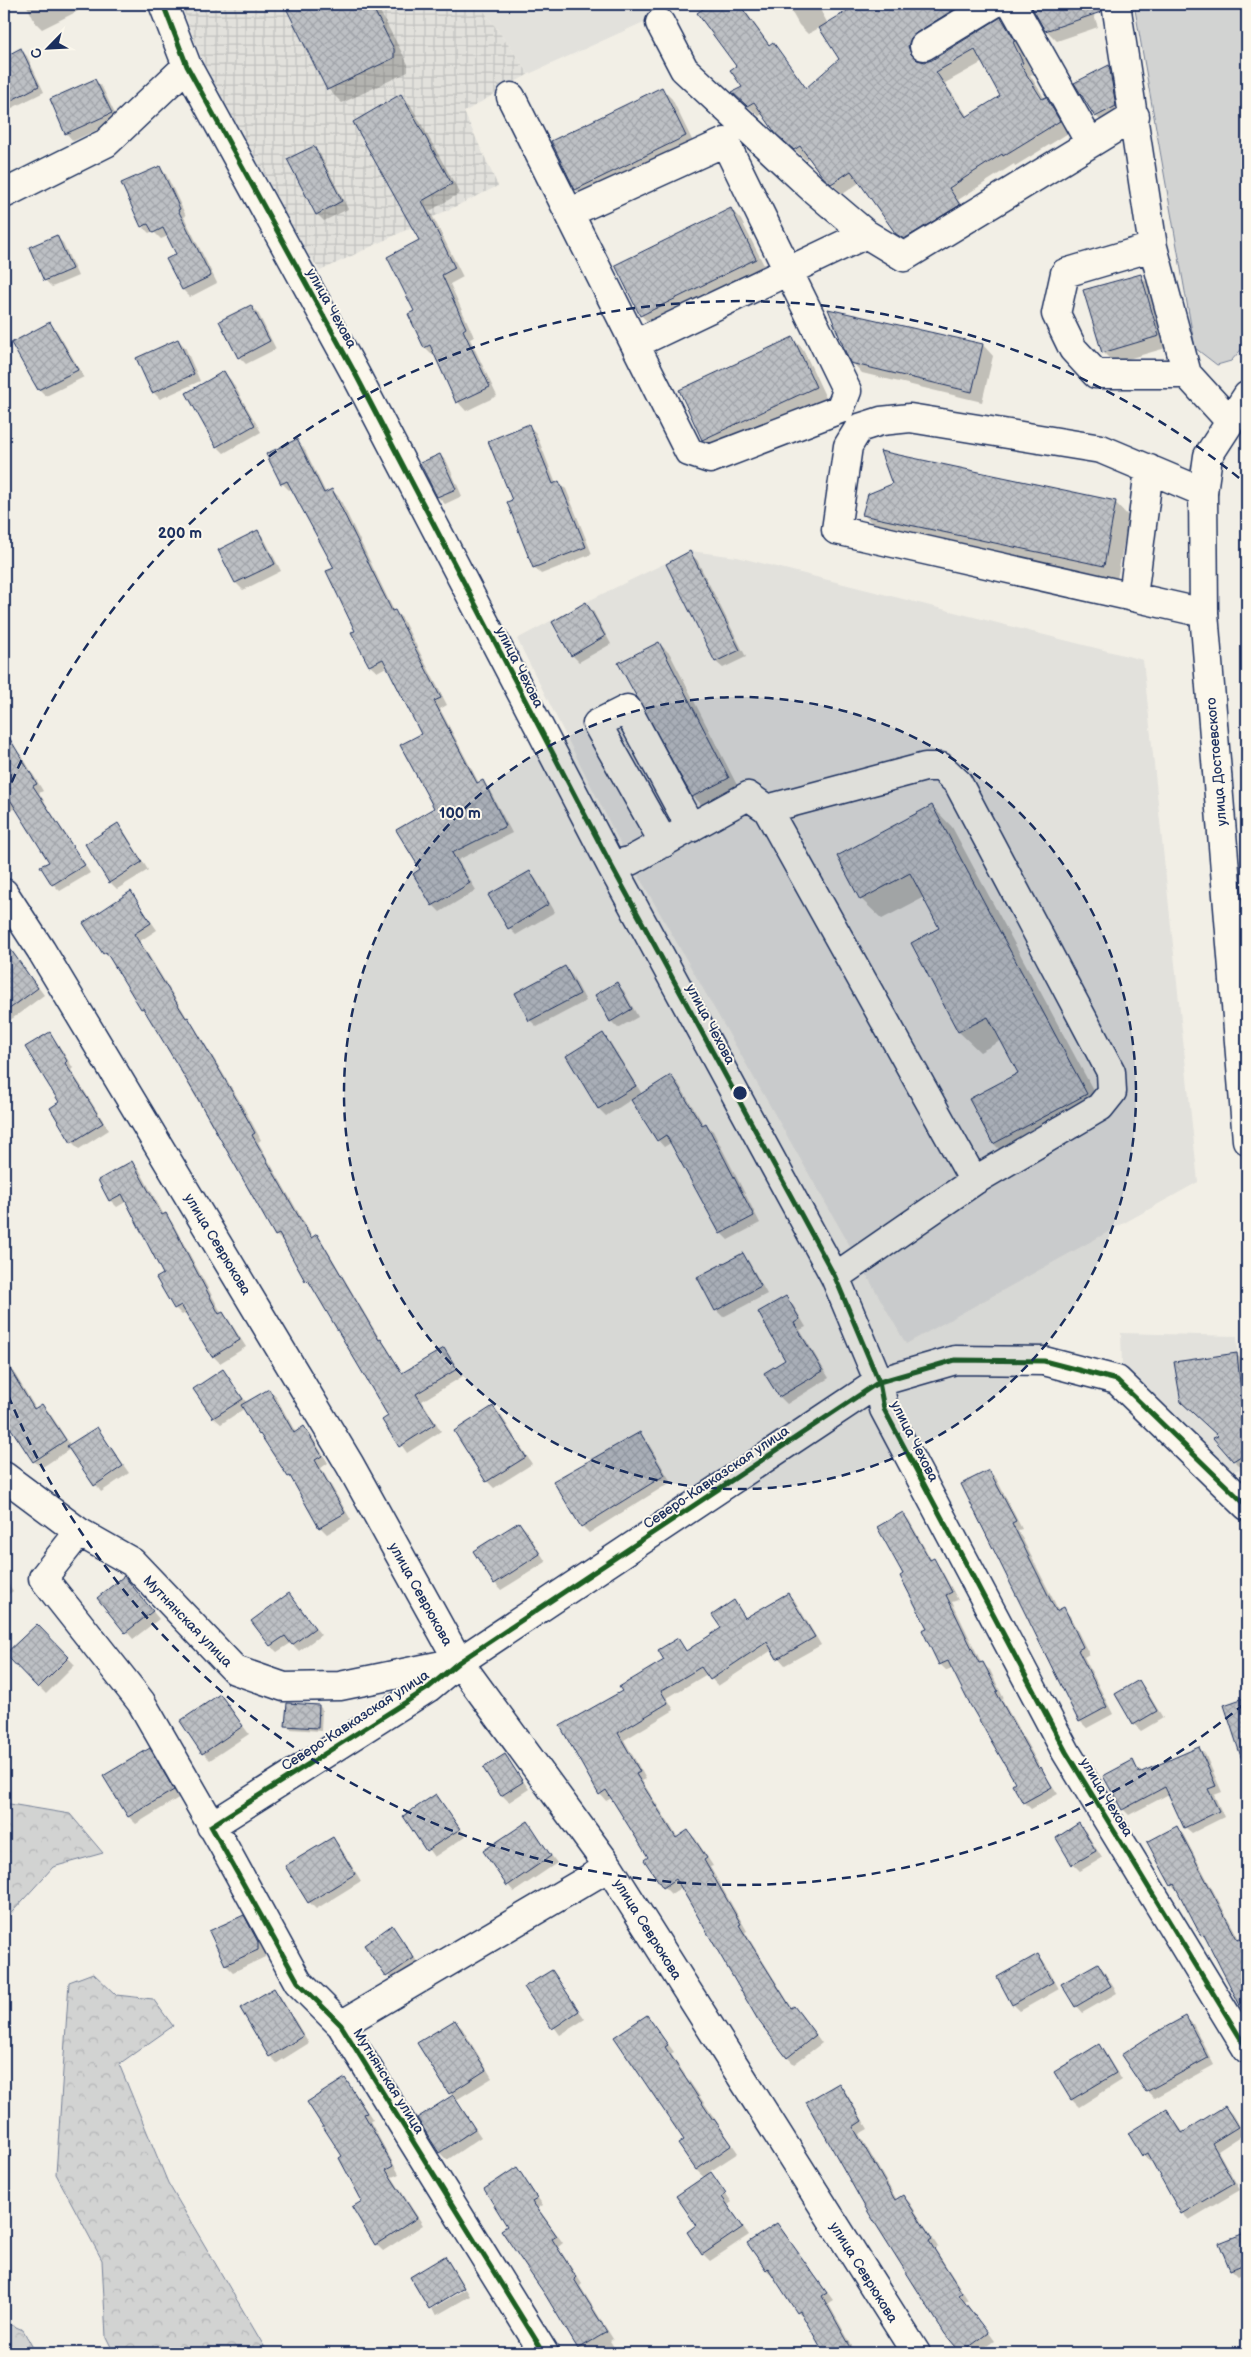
<svg xmlns="http://www.w3.org/2000/svg" width="1251" height="2357" viewBox="0 0 1251 2357" font-family="'Balsamiq Sans',sans-serif">
<style>
.built{fill:#e2e1dc}
.industrial{fill:url(#industrial-grid)}
.grass{fill:#d2d3d2;stroke:#768198}
.forest{fill:url(#forest-crowns);stroke:#768198}
.shadow{fill:#0003;fill-rule:evenodd}
.building{fill:url(#building-cross-hatch);stroke:#1b2f5e;fill-rule:evenodd}
.lines{fill:none;stroke-linecap:round;stroke-linejoin:round}
.minor-casing{stroke:#1b2f5e;stroke-width:31}
.major-casing{stroke:#1b2f5e;stroke-width:31}
.minor{stroke:#fbf7ec;stroke-width:28}
.major{stroke:#fbf7ec;stroke-width:28}
.cycleway-casing{stroke:#fbf7ec;stroke-width:8}
.cycleway{stroke:#1b5e20;stroke-width:5}
.ring{fill:none;stroke:#1b2f5e;stroke-width:2.5;stroke-dasharray:9 6}
.labels{text-anchor:middle;stroke-width:4;stroke-linejoin:round;paint-order:stroke}
.street-label{font-size:14px;fill:#1b2f5e;stroke:#fbf7ec}
.centre{fill:#1b2f5e;stroke:#fbf7ec;stroke-width:2.5}
.ring-label{font-size:15px;text-anchor:middle;font-weight:bold;fill:#1b2f5e;stroke:#fbf7ec;stroke-width:4;stroke-linejoin:round;paint-order:stroke}
</style>
<defs>
<pattern id="industrial-grid" width="8" height="8" patternUnits="userSpaceOnUse" patternTransform="scale(1.25)"><rect width="8" height="8" fill="#e2e1dc"/><path d="M0 4h8M4 0v8" fill="none" stroke="#c1c1bf"/></pattern>
<pattern id="forest-crowns" width="20" height="18" patternUnits="userSpaceOnUse" patternTransform="scale(1.25)"><rect width="20" height="18" fill="#d2d3d2"/><path d="M2 6a3 3 0 1 1 6 0M12 15a3 3 0 1 1 6 0" fill="none" stroke="#b4b5b7"/></pattern>
<pattern id="building-cross-hatch" width="8" height="8" patternUnits="userSpaceOnUse" patternTransform="scale(1.25)"><rect width="8" height="8" fill="#bdc0c4"/><path d="M0 0l8 8M0 8l8-8" fill="none" stroke="#a2a5ab"/></pattern>
</defs>
<rect width="100%" height="100%" fill="#f2efe6"/>
<filter id="ink" filterUnits="userSpaceOnUse"><feTurbulence type="fractalNoise" baseFrequency=".02" numOctaves="2"/><feDisplacementMap in="SourceGraphic" scale="10" xChannelSelector="R" yChannelSelector="G"/><feConvolveMatrix kernelMatrix="1 2 1 2 8 2 1 2 1" color-interpolation-filters="sRGB"/></filter>
<g filter="url(#ink)">
<path class="built" d="M479 4H669L646 21 529 74Z
M690 551 737 557 1143 660 1198 1182 906 1344 621 845 517 639 586 602Z
M1121 1333 1237 1336 1245 1468 1228 1473 1122 1367Z"/>
<path class="industrial" d="M181 4H479L529 74 464 112 498 186 320 271 306 251 203 62Z"/>
<path class="grass" d="M1134 4H1247V343L1231 361 1217 365 1195 348Z"/>
<path class="forest" d="M4 1803 70 1814 103 1853 53 1867 4 1921Z
M93 1973 116 1995 153 1999 173 2026 119 2064 168 2183 268 2353H114L106 2337 102 2260 56 2174 69 1982Z
M4 2322 23 2330 36 2353H4Z"/>
<path class="shadow" d="M26 4H75L78 11 42 29 35 22Z
M285 4H376L408 64V72L342 103 328 89Z
M712 4H740L829 126 841 60 821 27 808 34 799 25 787 4H817L828 24 860 4H892L900 17 922 4H992L920 50V62L932 61 1001 19 1012 29 1025 52 1022 53 1033 74 1030 75 1045 99 1057 110 1070 132 1015 166 1014 164 958 200 970 216 908 244 897 233 860 182 843 194 823 175 810 157 806 160 789 144 763 114 759 116 744 103V87L738 66 699 13ZM983 62 1001 97 968 117 945 83Z
M1035 4H1090L1098 27 1057 41 1046 30Z
M21 50 27 56 44 92 4 112V58Z
M1109 66 1116 73 1122 113 1103 123 1096 116Z
M95 80 102 87 118 120 73 141 67 134 52 99Z
M661 88 672 99 695 146 587 200 576 190 552 142Z
M401 96 410 104 460 193 430 211 463 277 450 284 474 337 470 339 497 396 466 411 458 402 436 355 434 356 425 347 416 311 421 241Z
M314 147 320 154 348 209 324 221 317 214Z
M159 167 166 174 186 216 184 217 217 283 190 297 183 290 168 260 177 255 168 236 161 239 153 231 149 233 142 226Z
M731 209 741 220 766 269 652 326 641 315Z
M56 236 63 243 78 276 52 287 45 280Z
M1140 275 1151 286 1169 347 1114 363 1103 352Z
M251 306 258 313 276 349 246 364 239 357Z
M50 324 57 331 84 377 46 396 39 389Z
M792 338 803 349 826 398 714 450 703 439Z
M178 340 185 347 200 381 160 399 153 392Z
M983 345 993 356 982 402 862 373 852 362Z
M224 373 231 380 261 432 224 453 217 446Z
M529 426 536 433 556 484 559 483 566 489 592 554 541 574 534 567 514 501Z
M297 441 304 448 326 493 332 490 339 497 394 611 402 618 447 705 440 709 479 783 482 782 489 789 512 833 458 860 476 890 440 912 433 905 422 870 435 808 423 734 388 666 377 672 370 666 335 568 292 489 289 490 282 483Z
M440 455 447 462 462 496 445 504 438 497 422 463Z
M893 485 1115 502 1129 517 1117 579 878 529 864 515Z
M258 531 264 538 281 571 243 590 236 583 220 550Z
M690 553 697 560 746 657 723 668 716 662 667 564Z
M586 604 593 611 611 644 579 662 572 655 553 622Z
M659 643 670 654 739 789 704 807 693 796Z
M15 750 22 756 43 791 39 793 90 873 60 891 53 884 50 862 16 807 9 812 4 807V756Z
M932 806 952 827 1106 1114 1014 1164 994 1144 971 1100 1020 1073 1002 1040 980 1052 959 1032 912 944 941 928 924 897 882 919 861 899Z
M117 824 124 831 148 870 117 889 110 882 86 844Z
M529 872 536 879 555 912 516 935 509 928Z
M131 893 157 930 140 941 188 1019 194 1026 244 1108 261 1140 258 1142 313 1238 317 1236 323 1243 381 1341 387 1347 403 1374 444 1349 463 1376 422 1401 441 1431 407 1453 384 1420 390 1416 314 1288 306 1280 285 1241 283 1242 276 1235 148 1015 142 1009 111 959 104 953Z
M14 955 44 995 5 1024 4 963Z
M565 968 572 975 586 1001 537 1027 530 1020Z
M617 984 624 991 638 1017 618 1028 611 1021Z
M49 1034 56 1041 73 1068 71 1070 109 1130 79 1149 72 1142 60 1103Z
M603 1035 610 1042 642 1094 671 1077 678 1083 704 1125 706 1124 713 1131 760 1223 728 1240 721 1233 672 1142 664 1147 658 1140 632 1099 606 1116 599 1109 567 1057Z
M132 1163 139 1169 164 1215 172 1222 222 1314 229 1320 246 1347 220 1363 213 1356 187 1312 182 1315 175 1308 158 1278 165 1274 127 1201 117 1207 110 1200Z
M742 1255 749 1262 767 1294 723 1317 716 1310Z
M786 1298 793 1305 806 1327 800 1330 829 1378 787 1404 780 1397 766 1373 787 1360Z
M1236 1354 1246 1364 1247 1378V1468L1244 1470 1234 1460 1220 1437Z
M4 1356 36 1409 42 1405 49 1412 71 1446 97 1428 129 1473 101 1492 70 1449 41 1468 34 1461 4 1415Z
M223 1371 247 1403 269 1390 276 1397 296 1433 304 1428 311 1435 328 1463 321 1468 351 1520 327 1534 320 1527 294 1481 260 1434 245 1408 221 1424 214 1418 195 1389Z
M493 1407 500 1414 532 1464 494 1488 487 1481Z
M640 1434 647 1441 671 1482 589 1533 582 1526 555 1482Z
M989 1471 996 1478 1022 1529 1018 1530 1059 1611 1063 1609 1070 1616 1089 1654 1084 1657 1113 1714 1087 1728 1080 1721Z
M903 1514 909 1520 932 1561 940 1567 958 1600 952 1602 982 1664 990 1670 1004 1699 1002 1700 1042 1770 1058 1794 1031 1809 1024 1802 1014 1784 1017 1783 954 1668 947 1671 940 1664 929 1628 905 1575Z
M519 1523 526 1530 546 1562 501 1590 495 1583Z
M4 1578 13 1591 4 1598Z
M131 1585 159 1619 133 1639 99 1598Z
M788 1594 795 1601 821 1645 785 1665 772 1650 718 1686 707 1674 667 1698 674 1710 624 1740 646 1779 642 1781 678 1838 688 1832 695 1838 713 1866 710 1867 747 1931 745 1932 792 2008 794 2007 801 2014 822 2043 794 2064 787 2057 682 1887 671 1894 664 1887 650 1857 612 1798 606 1801 600 1794 624 1691 666 1661 677 1640 688 1652 723 1628 734 1602 747 1619Z
M289 1595 321 1635 299 1651 291 1643 277 1652 271 1646Z
M37 1626 75 1665 46 1694 7 1654Z
M1138 1681 1145 1688 1163 1718 1141 1731 1134 1724Z
M220 1695 249 1734 210 1760 203 1753Z
M319 1706 322 1709 321 1731 290 1729 287 1726Z
M1199 1748 1205 1754 1222 1792 1214 1795 1224 1817 1192 1833 1185 1827 1169 1794 1129 1815 1123 1809 1132 1762 1142 1773Z
M149 1750 156 1757 180 1797 136 1824 129 1817 105 1777Z
M505 1756 529 1789 509 1802 502 1795Z
M436 1795 466 1836 434 1857 405 1817Z
M527 1823 557 1863 514 1892 508 1885Z
M1079 1825 1086 1832 1102 1858 1080 1871 1073 1864 1058 1838Z
M1176 1827 1183 1834 1239 1939 1247 1948V1997L1242 2000 1209 1942 1202 1935 1179 1892 1172 1885Z
M332 1838 339 1845 361 1881 316 1909 309 1902 287 1866Z
M243 1917 250 1924 265 1950V1957L233 1972 226 1965 211 1932Z
M392 1927 420 1965 394 1983 366 1945Z
M1038 1956 1045 1963 1059 1989 1020 2011 1013 2004Z
M1098 1965 1104 1971 1117 1993 1082 2013 1076 2006Z
M551 1971 585 2019 560 2035 526 1988Z
M274 1989 280 1996 309 2043 277 2063 270 2056Z
M647 2016 674 2052 671 2054 738 2153 709 2172 732 2202 728 2205 749 2235 710 2261 703 2254 698 2225 705 2178 696 2170 685 2140Z
M1186 2018 1193 2024 1214 2065 1154 2098 1147 2091Z
M455 2022 462 2028 492 2078 456 2100 481 2137 447 2160 440 2153 419 2118 453 2096 450 2093Z
M1099 2046 1105 2053 1122 2080 1079 2107 1072 2100 1056 2072Z
M345 2080 351 2087 373 2120 370 2121 399 2174 392 2177 423 2225 383 2251 376 2244 364 2201Z
M838 2084 845 2091 868 2129 859 2134 897 2200 903 2196 910 2203 938 2247 935 2249 968 2300 965 2302 994 2341 977 2353H960L866 2206Z
M1225 2107 1232 2114 1244 2134 1218 2151 1240 2190 1189 2220 1182 2213 1153 2161 1150 2162 1143 2155 1130 2133 1167 2111 1184 2133Z
M517 2169 543 2205 538 2208 563 2243 558 2247 582 2284 580 2286 613 2339 610 2341 618 2353H582L547 2296 509 2226Z
M777 2225 833 2300 828 2303 856 2353H826L806 2318 798 2312 774 2276 766 2270 749 2244Z
M1244 2237 1247 2240V2272L1238 2276 1231 2269Z
M445 2258 451 2265 464 2286 430 2307Z
M466 2289 470 2296 437 2315 431 2309Z"/>
<path class="building" d="M284 4H371L394 49V58L327 90Z
M710 4H739L769 45 773 42 806 88 839 59 819 28 858 4H963L916 33 911 38 908 46 911 54 917 60 925 62 932 60 1001 17 1015 41 1013 42 1023 63 1020 64 1042 99 1046 97 1060 121 1003 156 1002 154 949 188 960 205 904 239 896 234 851 171 831 184 822 176 800 146 794 150 776 134 754 102 747 106 732 92 742 87 730 70 736 66 697 13ZM975 50 1000 96 966 117 936 72Z
M1030 4H1101V12L1045 31Z
M21 48 39 86 4 104V57Z
M1109 65 1116 106 1095 117 1074 83Z
M95 79 112 113 65 134 50 99Z
M662 87 686 136 575 190 551 141Z
M401 94 452 184 422 201 455 268 442 275 466 328 463 330 490 387 456 403 430 345 424 348 408 314 414 311 387 257 419 240 353 122Z
M314 146 342 201 316 215 287 159Z
M160 166 180 209 178 210 211 276 182 290 166 259 176 254 163 228 153 233 148 224 141 227 121 183Z
M731 208 756 259 640 316 615 265Z
M57 235 72 269 44 281 29 247Z
M1141 274 1159 336 1102 353 1083 290Z
M251 305 270 341 238 358 219 321Z
M828 309 983 344 972 392 850 363Z
M50 322 78 370 38 390 11 343Z
M793 337 816 387 702 440 679 390Z
M178 339 194 374 152 393 136 358Z
M224 371 255 425 216 447 186 393Z
M529 424 553 484 559 481 586 547 533 568 507 502 512 500 488 441Z
M297 439 324 493 332 489 392 611 395 610 441 698 434 701 477 783 483 780 506 826 452 853 470 883 432 906 413 874 420 869 396 830 434 808 400 745 421 734 383 659 369 666 351 632 355 631 326 571 334 568 287 481 281 484 266 454Z
M880 451 1116 501 1104 566 862 515 868 494 892 484Z
M440 454 456 489 437 497 420 463Z
M258 530 275 564 235 583 218 550Z
M690 551 740 650 715 662 666 564Z
M586 602 605 636 571 656 552 622Z
M659 642 729 778 692 797 618 663Z
M4 729 37 784 33 786 85 865 52 885 40 866 49 862 4 790Z
M932 805 1087 1094 993 1144 969 1099 1018 1073 988 1017 958 1032 911 943 939 928 910 873 860 900 837 856Z
M118 823 142 862 109 883 85 844Z
M530 871 549 904 508 929 488 895Z
M131 891 151 923 134 934 186 1018 188 1017 237 1100 255 1133 252 1135 311 1238 317 1234 379 1340 381 1339 402 1373 444 1348 457 1369 416 1394 435 1424 399 1447 382 1420 388 1416 308 1280 305 1281 279 1234 275 1236 195 1094 143 1008 141 1009 106 952 103 954 83 923Z
M4 940 38 988 4 1013Z
M565 966 580 994 529 1021 515 993Z
M617 982 632 1009 610 1022 595 995Z
M50 1032 67 1061 65 1063 103 1123 71 1143 50 1108 59 1102 25 1047Z
M603 1033 636 1086 598 1109 566 1056Z
M671 1075 702 1125 706 1123 754 1216 720 1234 666 1135 657 1141 631 1100Z
M132 1161 162 1215 166 1213 219 1314 223 1312 240 1340 212 1357 181 1305 174 1309 156 1278 163 1274 122 1194 109 1201 98 1180Z
M743 1253 761 1286 715 1311 697 1277Z
M786 1296 800 1319 794 1323 823 1371 779 1397 764 1373 785 1360 758 1312Z
M1237 1353 1247 1453V1462L1241 1456 1233 1461 1213 1438 1218 1436 1181 1402 1174 1362Z
M4 1359 34 1409 42 1404 66 1440 33 1462 4 1418Z
M223 1369 243 1399 213 1418 193 1389Z
M269 1389 294 1433 304 1426 322 1456 315 1460 345 1513 319 1528 290 1476 288 1477 260 1434 259 1435 241 1405Z
M493 1406 526 1457 486 1482 454 1431Z
M97 1427 123 1466 94 1486 67 1446Z
M640 1432 665 1475 581 1527 553 1481Z
M989 1470 1016 1521 1012 1523 1056 1611 1064 1607 1083 1647 1078 1650 1107 1707 1079 1722 961 1484Z
M903 1512 930 1560 934 1558 952 1592 946 1595 979 1663 983 1662 998 1691 996 1692 1039 1769 1041 1767 1052 1787 1023 1803 1012 1784 1015 1782 968 1701 948 1661 939 1665 922 1630 927 1628 900 1576 903 1574 877 1527Z
M519 1522 540 1554 494 1584 473 1551Z
M124 1576 153 1611 125 1633 97 1598Z
M289 1593 315 1628 292 1645 285 1636 270 1646 251 1621Z
M788 1593 815 1637 777 1659 767 1642 710 1680 701 1667 661 1691 668 1703 618 1733 640 1772 636 1774 676 1838 688 1830 707 1858 704 1860 741 1924 739 1925 791 2008 794 2006 816 2035 787 2058 758 2020 676 1879 663 1888 644 1860 648 1857 606 1790 599 1795 560 1726 622 1691 619 1687 664 1660 658 1650 678 1638 686 1651 721 1628 712 1615 734 1600 745 1618Z
M37 1624 69 1657 38 1688 5 1654Z
M1139 1680 1157 1711 1133 1725 1115 1694Z
M220 1694 243 1726 202 1754 180 1721Z
M1247 1697V1762L1243 1763 1224 1705Z
M287 1703 319 1705 318 1728 285 1726Z
M1199 1747 1216 1786 1208 1789 1219 1811 1184 1828 1165 1787 1122 1810 1103 1776 1133 1760 1139 1773Z
M150 1748 174 1790 128 1817 103 1776Z
M505 1754 523 1782 501 1796 483 1768Z
M436 1794 460 1829 426 1851 403 1816Z
M528 1821 551 1856 507 1886 483 1851Z
M1079 1823 1096 1851 1072 1865 1056 1838Z
M1177 1826 1237 1939 1240 1938 1247 1953V2019L1204 1935 1201 1936 1174 1884 1171 1886 1147 1842Z
M333 1837 355 1874 308 1903 285 1866Z
M244 1915 258 1942V1950L225 1965 209 1931Z
M392 1925 414 1958 386 1977 364 1945Z
M1038 1954 1053 1982 1012 2005 997 1977Z
M1098 1963 1111 1986 1075 2007 1061 1984Z
M552 1970 579 2011 552 2029 524 1987Z
M274 1988 303 2036 269 2057 240 2008Z
M647 2015 668 2045 665 2047 713 2120 714 2119 732 2145 696 2170 678 2144 684 2140 614 2037Z
M1186 2016 1208 2058 1146 2092 1121 2055 1153 2034Z
M455 2020 486 2070 449 2094 417 2043Z
M1099 2044 1116 2073 1071 2100 1054 2072Z
M345 2078 367 2113 364 2114 393 2166 386 2170 417 2218 375 2245 352 2207 362 2201 339 2158 342 2156 307 2102Z
M839 2083 862 2121 853 2127 895 2200 903 2195 932 2239 929 2241 962 2293 959 2295 988 2333 961 2353 945 2334 865 2207 806 2102Z
M453 2095 475 2129 439 2153 417 2118Z
M1225 2106 1238 2127 1212 2143 1234 2183 1181 2214 1147 2153 1142 2156 1128 2133 1167 2109 1182 2133Z
M517 2167 537 2198 532 2201 557 2236 552 2239 576 2277 574 2279 607 2332 578 2349 546 2296 501 2230 507 2226 484 2189Z
M711 2172 726 2194 722 2197 743 2227 702 2255 687 2232 696 2225 676 2196Z
M777 2223 827 2293 822 2296 854 2353H824L800 2311 797 2313 768 2268 766 2270 747 2243Z
M1247 2232V2263L1230 2270 1219 2243Z
M445 2256 464 2288 429 2309 410 2277Z"/>
<g class="lines">
<g class="minor-casing">
<path id="minor" d="M163 4 187 66 356 375 611 865 835 1277 879 1382 884 1409 1066 1752 1247 2049
M1012 4 1090 143
M1116 4 1153 247 1187 374 1229 420
M660 23 684 69 813 189 866 234
M924 46 993 4
M511 97 569 213
M725 142 847 391 840 409 710 459 689 452 569 213Z
M4 194 106 143 187 66
M1153 247 1065 273 1056 314 1073 349 1096 374H1187
M635 344 866 234 904 257 1135 116
M1203 492 1101 449 910 418 881 421 859 428 848 446 836 530 1204 613
M1133 597 1149 469
M767 809 925 767H941L958 783 1111 1072 1112 1092 1100 1107 974 1181 835 1277
M664 843 597 724 627 709 691 828
M611 865 630 861 748 796 767 809 974 1181
M4 893 41 950 350 1465 459 1662 609 1867 916 2353
M4 1476 79 1532 132 1562 235 1670 284 1687 340 1686 457 1662
M79 1532 43 1578 141 1702 222 1843 298 1982 341 2025 544 2353
M211 1826 428 1688 459 1662 879 1382 955 1360 1044 1361 1117 1380 1247 1506
M341 2025 609 1867"/>
</g>
<g class="major-casing">
<path id="major" d="M1247 396 1208 456 1203 492 1204 613 1247 1140"/>
</g>
<use href="#minor" class="minor"/>
<use href="#major" class="major"/>
<g class="cycleway-casing">
<path id="cycleway" d="M163 4 187 66 356 375 611 865 835 1277 879 1382 884 1409 1066 1752 1247 2049
M544 2353 341 2025 298 1982 211 1826 428 1688 459 1662 879 1382 955 1360 1044 1361 1117 1380 1247 1506"/>
</g>
<use href="#cycleway" class="cycleway"/>
</g>
</g>
<circle cx="740" cy="1093" r="396" fill="#1b2f5e" fill-opacity=".12"/>
<g class="ring">
<circle cx="740" cy="1093" r="396"/>
<path d="M1244 1704A792 792 0 0 1 6 1390M6 796A792 792 0 0 1 1244 482"/>
</g>
<g class="labels">
<g class="street-label">
<text transform="translate(332 308) rotate(61)" y="5">улица Чехова</text>
<text transform="translate(520 667) rotate(63)" y="5">улица Чехова</text>
<text transform="translate(1216 762) rotate(-95)" y="5">улица Достоевского</text>
<text transform="translate(711 1024) rotate(62)" y="5">улица Чехова</text>
<text transform="translate(218 1244) rotate(59)" y="5">улица Севрюкова</text>
<text transform="translate(915 1441) rotate(63)" y="5">улица Чехова</text>
<text transform="translate(716 1477) rotate(-34)" y="5">Северо-Кавказская улица</text>
<text transform="translate(421 1594) rotate(61)" y="5">улица Севрюкова</text>
<text transform="translate(188 1621) rotate(46)" y="5">Мутнянская улица</text>
<text transform="translate(355 1720) rotate(-33)" y="5">Северо-Кавказская улица</text>
<text transform="translate(1107 1797) rotate(59)" y="5">улица Чехова</text>
<text transform="translate(648 1929) rotate(58)" y="5">улица Севрюкова</text>
<text transform="translate(389 2081) rotate(58)" y="5">Мутнянская улица</text>
<text transform="translate(864 2272) rotate(58)" y="5">улица Севрюкова</text>
</g>
</g>
<circle cx="740" cy="1093" r="8" class="centre"/>
<g class="ring-label">
<text x="180" y="538">200 m</text>
<text x="460" y="818">100 m</text>
</g>
<rect width="1251" height="2357" fill="none" stroke="#fbf7ec" stroke-width="20"/>
<rect x="10" y="10" width="1231" height="2337" fill="none" stroke="#1b2f5e" stroke-width="2" filter="url(#ink)"/>
<g transform="translate(48 48) rotate(246)" stroke="#fbf7ec" stroke-width="4" paint-order="stroke">
<path d="M0-4L9 19L0 12L-9 19Z" fill="#1b2f5e"/>
<text y="-8" font-size="14" font-weight="bold" text-anchor="middle" fill="#1b2f5e">С</text>
</g>
</svg>
